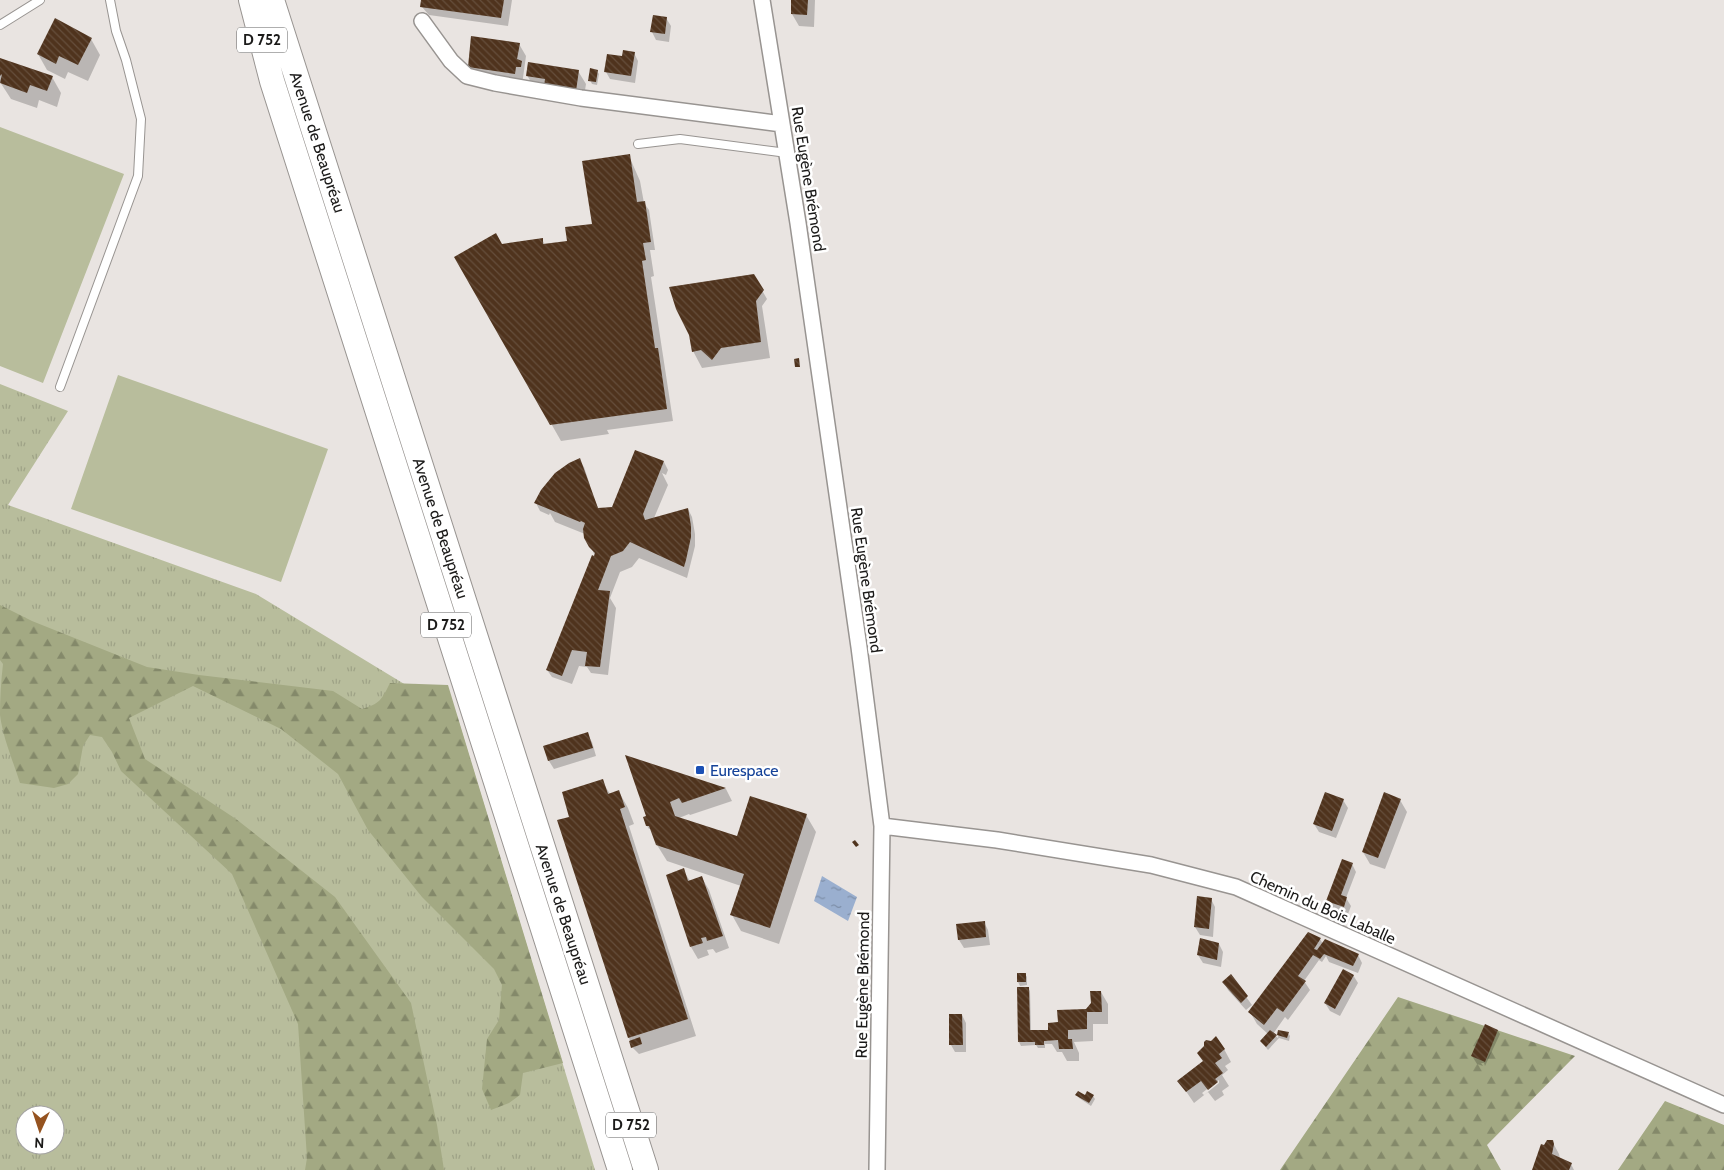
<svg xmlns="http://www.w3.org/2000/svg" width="1724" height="1170" viewBox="0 0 1724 1170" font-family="Cabin,sans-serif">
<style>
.grass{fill:url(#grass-tufts);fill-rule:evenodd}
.forest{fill:url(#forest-firs)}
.park{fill:#b8bd9c}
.water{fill:url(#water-ripples)}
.shadow{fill:#0003;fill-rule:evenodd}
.building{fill:url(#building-back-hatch)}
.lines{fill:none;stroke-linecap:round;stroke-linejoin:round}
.service-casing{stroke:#989491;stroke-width:10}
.minor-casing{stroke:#989491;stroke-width:18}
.trunk-casing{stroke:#989491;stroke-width:26}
.service{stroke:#fff;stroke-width:8}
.minor{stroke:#fff;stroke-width:15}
.trunk{stroke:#fff;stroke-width:24}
.transit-dot{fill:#1a4fb4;stroke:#fff;stroke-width:2}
.labels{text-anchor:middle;stroke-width:5;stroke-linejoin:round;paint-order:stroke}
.shield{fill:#fff;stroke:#5f5f5e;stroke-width:1}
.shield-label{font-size:15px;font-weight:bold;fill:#1b1a19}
.street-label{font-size:16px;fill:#1b1a19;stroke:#fff}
.transit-label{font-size:16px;fill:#164399;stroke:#fff;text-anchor:start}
</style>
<defs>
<pattern id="grass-tufts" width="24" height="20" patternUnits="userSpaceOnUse" patternTransform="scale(1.25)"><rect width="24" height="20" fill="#b8bd9c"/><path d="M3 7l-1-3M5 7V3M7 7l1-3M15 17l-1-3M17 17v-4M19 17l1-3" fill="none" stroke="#9ea286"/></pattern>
<pattern id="forest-firs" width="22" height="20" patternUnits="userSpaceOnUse" patternTransform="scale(1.25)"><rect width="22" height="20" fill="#a3a983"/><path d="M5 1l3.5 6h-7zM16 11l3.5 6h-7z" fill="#84896a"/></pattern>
<pattern id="water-ripples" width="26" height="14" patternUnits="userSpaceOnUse" patternTransform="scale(1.25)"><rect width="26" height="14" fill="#9aafcf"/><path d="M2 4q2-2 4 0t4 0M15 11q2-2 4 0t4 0" fill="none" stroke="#7d8ea7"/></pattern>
<pattern id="building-back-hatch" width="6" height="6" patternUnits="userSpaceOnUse" patternTransform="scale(1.25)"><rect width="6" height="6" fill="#4f331d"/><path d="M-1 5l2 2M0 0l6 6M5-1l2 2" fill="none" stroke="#654e3c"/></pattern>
</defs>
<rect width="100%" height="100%" fill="#e9e4e1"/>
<path class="grass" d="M0 384 68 411 8 505 256 594 457 716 595 1170H0ZM25 1115H55V1145H25Z"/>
<path class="forest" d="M0 605 32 621 147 667 199 675 333 691 362 709C380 704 382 699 390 683L448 685 563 1063 523 1073 520 1095 509 1103 491 1110 482 1089 487 1039 499 1020 502 985 494 969 422 897 368 830 338 774 281 729 193 686 129 718 145 759 236 819 335 897 411 1003 437 1125 444 1170H305L307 1158 298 1024 232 874 121 771 112 752 102 737 90 735 83 746 78 774 68 784 54 788 20 783C13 761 3 738 0 715 0 698 1 681 3 664L0 660Z
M1398 997 1575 1056 1487 1145 1501 1170H1280Z
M1665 1101 1724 1125V1170H1618Z"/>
<path class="park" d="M0 127 124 174 43 383 0 366Z
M118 375 328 449 281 582 71 509Z"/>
<path class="water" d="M822 876 857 897 848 921 814 901Z"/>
<path class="shadow" d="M423 0H512L508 26 429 15 422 7Z
M792 0H815L814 27 799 26 792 14Z
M666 18 671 26 669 42 656 40 652 32Z
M91 39 100 55 88 81 68 72 65 79 47 70 38 54Z
M519 44 526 56 522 85 476 79 469 67Z
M634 53 638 61 635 83 610 79 606 72 623 58Z
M0 59 52 77 61 93 57 107 39 100 37 108 11 99 0 82Z
M578 71 586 84 583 103 534 88 527 75Z
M597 71 599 74 597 85 592 84 590 80Z
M629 156 640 181 644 203 649 210 655 250H650L654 276 651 277 673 421 607 430 609 434 561 441 456 257 507 255 542 239 545 245 569 242 593 225Z
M754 276 767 299 762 306 770 358 702 368 693 351Z
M579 460 584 467 590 485H588L599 510 615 509 664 462 668 470 666 475 662 473 668 485 654 518 688 509 692 517 695 534V546L687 578 639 558 632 567 620 572 610 598 616 608 608 675 591 673 587 667 579 666 572 684 552 677 547 670 595 556 585 534 555 522 550 513 549 515 540 511 536 503Z
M587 734 592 742 596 756 554 769 549 761 545 747Z
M627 757 726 789 732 801 690 815 689 814 679 818 738 837 806 815 816 832 779 944 741 931 732 915 741 886 667 861 657 845 652 829H649L647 826V816Z
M602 781 610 794 619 792 628 808 634 824 629 826 696 1036 639 1054 632 1047 629 1038 568 818Z
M1343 800 1348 808 1336 838 1319 832 1314 824Z
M1400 800 1407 812 1385 869 1370 864 1363 852Z
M1352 864 1356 872 1346 898 1351 906 1348 914 1332 908 1327 901Z
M683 870 690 881 702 878 709 890 729 948 716 953 713 949 707 950 709 955 698 959 691 947Z
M1211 899 1215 907 1213 937 1200 935 1195 927Z
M984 922 988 930 990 945 964 948 959 940 957 925Z
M1320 939 1323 944 1358 955 1362 963 1358 973 1329 962 1326 956 1322 962 1319 960 1304 981 1310 990 1288 1020 1285 1017 1273 1034 1278 1038 1279 1031 1288 1033 1290 1036 1289 1041 1279 1038 1268 1050 1261 1041 1268 1034 1257 1024 1250 1012Z
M1219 944 1223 952 1221 967 1203 963 1198 955Z
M1018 974H1025L1027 977V985L1020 986 1018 982Z
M1353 975 1358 983 1340 1016 1330 1011 1325 1003Z
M1231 976 1252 1005 1246 1010 1228 990 1224 982Z
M1018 988H1028L1030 991 1031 1031H1047L1059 1023 1087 1010 1101 992 1108 1004V1024H1093V1041L1074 1042 1079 1053V1061H1067L1062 1052H1057L1052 1044H1045V1048H1038L1036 1045 1021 1046 1019 1042Z
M962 1015 966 1023V1052H955L951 1045Z
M1498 1031 1500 1034 1485 1066 1484 1063H1481L1483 1066 1477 1064 1472 1056Z
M1224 1049 1231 1062 1225 1066 1228 1070 1222 1075 1229 1086 1222 1091 1224 1095 1215 1101 1208 1092 1194 1103 1179 1081 1204 1062 1198 1053ZM1219 1080V1083L1204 1095 1202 1093Z
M1077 1095 1085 1097 1093 1096 1095 1099 1091 1106 1079 1098Z
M1552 1141 1559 1154 1560 1159 1571 1164 1574 1170H1534L1544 1147Z"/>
<path class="building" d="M421 0H504L501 18 420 7Z
M791 0H808L807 15 791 14Z
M653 15 667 17 665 34 650 32Z
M55 18 92 38 78 65 59 56 56 64 37 54Z
M471 36 520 43 517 59 522 61 521 67H516L515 74 468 67Z
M623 50 635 52 631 76 604 72 607 54 622 56Z
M0 58 53 76 47 91 30 85 27 93 0 83 2 74 0 76Z
M528 62 579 70 576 91 544 87 545 79 526 76Z
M590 68 598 70 596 82 588 81Z
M630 154 637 202 645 201 651 242 643 243 646 260 642 261 655 348H658L667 409 550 425 454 257 496 233 502 244 543 238V244L567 241 565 227 592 224 582 161Z
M754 274 764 290 756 301 761 342 721 348 712 360 701 350 692 352 689 335 676 309 669 287Z
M799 358 800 367H795L794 359Z
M635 450 664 461 643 514 645 520 688 508 691 526V537L686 560 684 567 630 542 623 551 611 556 598 590 610 591 600 667 585 666 587 652 572 650 562 676 546 670 592 555 594 556 595 553 589 547 584 538 583 529 585 523 581 521 580 522 534 503 541 490 555 473 569 463 580 458 598 508 612 507Z
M588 732 593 748 548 761 543 746Z
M625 755 726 788 682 803 679 798 670 802 675 816 737 836 750 796 807 814 770 928 730 915 744 874 656 845 649 826H646L643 817 646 816Z
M603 779 608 794 619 790 625 807 620 809 688 1019 628 1038 557 820 569 817 562 792Z
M1325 792 1344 799 1332 831 1313 824Z
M1384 792 1401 799 1378 858 1362 852Z
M855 840 859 845 856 847 852 842Z
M1342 859 1353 863 1341 895 1347 897 1344 907 1326 901Z
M684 868 688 881 702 876 723 936 707 941 706 937 701 938 703 943 690 947 666 875Z
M1197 896 1212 898 1209 929 1194 927Z
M985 921 986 937 958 940 956 924Z
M1308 932 1321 938 1314 949 1317 950 1325 939 1359 954 1353 966 1324 954 1320 959 1313 955 1298 976 1306 981 1283 1012 1277 1008 1264 1025 1248 1012Z
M1200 938 1219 943 1217 960 1197 955Z
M1343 969 1354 975 1335 1009 1324 1003Z
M1017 973H1026V982H1017Z
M1231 974 1248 996 1241 1003 1222 982Z
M1017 987H1029L1030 1030H1048V1023L1058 1022 1057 1010 1086 1009 1091 1003 1090 991H1101L1102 1012H1087V1029L1068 1030V1039H1072L1073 1049H1059L1058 1040 1044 1041V1045H1035V1042H1018Z
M949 1014H962L963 1045H949Z
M1485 1024 1498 1030 1485 1062 1471 1056Z
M1270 1030 1277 1035 1266 1047 1260 1041Z
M1278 1030 1289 1032 1287 1038 1277 1035Z
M1216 1036 1225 1049 1219 1054 1222 1058 1215 1063 1223 1073 1215 1079 1218 1082 1208 1090 1201 1081 1186 1092 1177 1081 1203 1061 1197 1053 1204 1046V1042L1206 1040 1211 1041Z
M640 1037 642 1044 631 1048 629 1041Z
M1078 1091 1085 1095 1087 1091 1094 1095 1089 1103 1075 1095Z
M1547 1140H1553L1554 1144 1552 1154 1572 1163 1569 1170H1532L1541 1144 1544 1145Z"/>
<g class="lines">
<g class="service-casing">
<path id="service" d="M0 25 40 0
M638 144 680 139 787 153
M60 387 138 176 141 119 126 60 116 31 110 0"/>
</g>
<g class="minor-casing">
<path id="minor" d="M762 0 798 223 859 647 882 826 877 1170
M422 21 451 61 467 76 495 83 581 98 782 124
M882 826 997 840 1151 865 1236 887 1724 1105"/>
</g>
<g class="trunk-casing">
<path id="trunk" d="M251 0 272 81 620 1170
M272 0 646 1170"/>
</g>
<use href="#service" class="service"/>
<use href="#minor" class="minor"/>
<use href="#trunk" class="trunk"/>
</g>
<rect class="transit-dot" x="695" y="765" width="10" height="10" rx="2.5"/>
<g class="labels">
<g class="shield">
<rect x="237" y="27.5" width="50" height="25" rx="4"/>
<rect x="421" y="612.5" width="50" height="25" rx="4"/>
<rect x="606" y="1112.5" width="50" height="25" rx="4"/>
</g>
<g class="shield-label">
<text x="262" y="45">D 752</text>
<text x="446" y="630">D 752</text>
<text x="631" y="1130">D 752</text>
</g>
<g class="street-label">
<text transform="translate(318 142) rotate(72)" y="6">Avenue de Beaupréau</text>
<text transform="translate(809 179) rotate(81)" y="6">Rue Eugène Brémond</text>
<text transform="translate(441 528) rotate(72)" y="6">Avenue de Beaupréau</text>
<text transform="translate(867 580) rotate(82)" y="6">Rue Eugène Brémond</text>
<text transform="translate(1323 907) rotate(24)" y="6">Chemin du Bois Laballe</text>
<text transform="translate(564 914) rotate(72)" y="6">Avenue de Beaupréau</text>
<text transform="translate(862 985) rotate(-89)" y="6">Rue Eugène Brémond</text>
</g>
<g class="transit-label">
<text x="710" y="776">Eurespace</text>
</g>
</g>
<g transform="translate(40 1130) rotate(183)"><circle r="24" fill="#ffffff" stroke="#a4a3a3"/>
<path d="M0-4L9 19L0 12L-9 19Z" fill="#955320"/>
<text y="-8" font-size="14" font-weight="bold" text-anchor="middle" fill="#1b1a19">N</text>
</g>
</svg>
